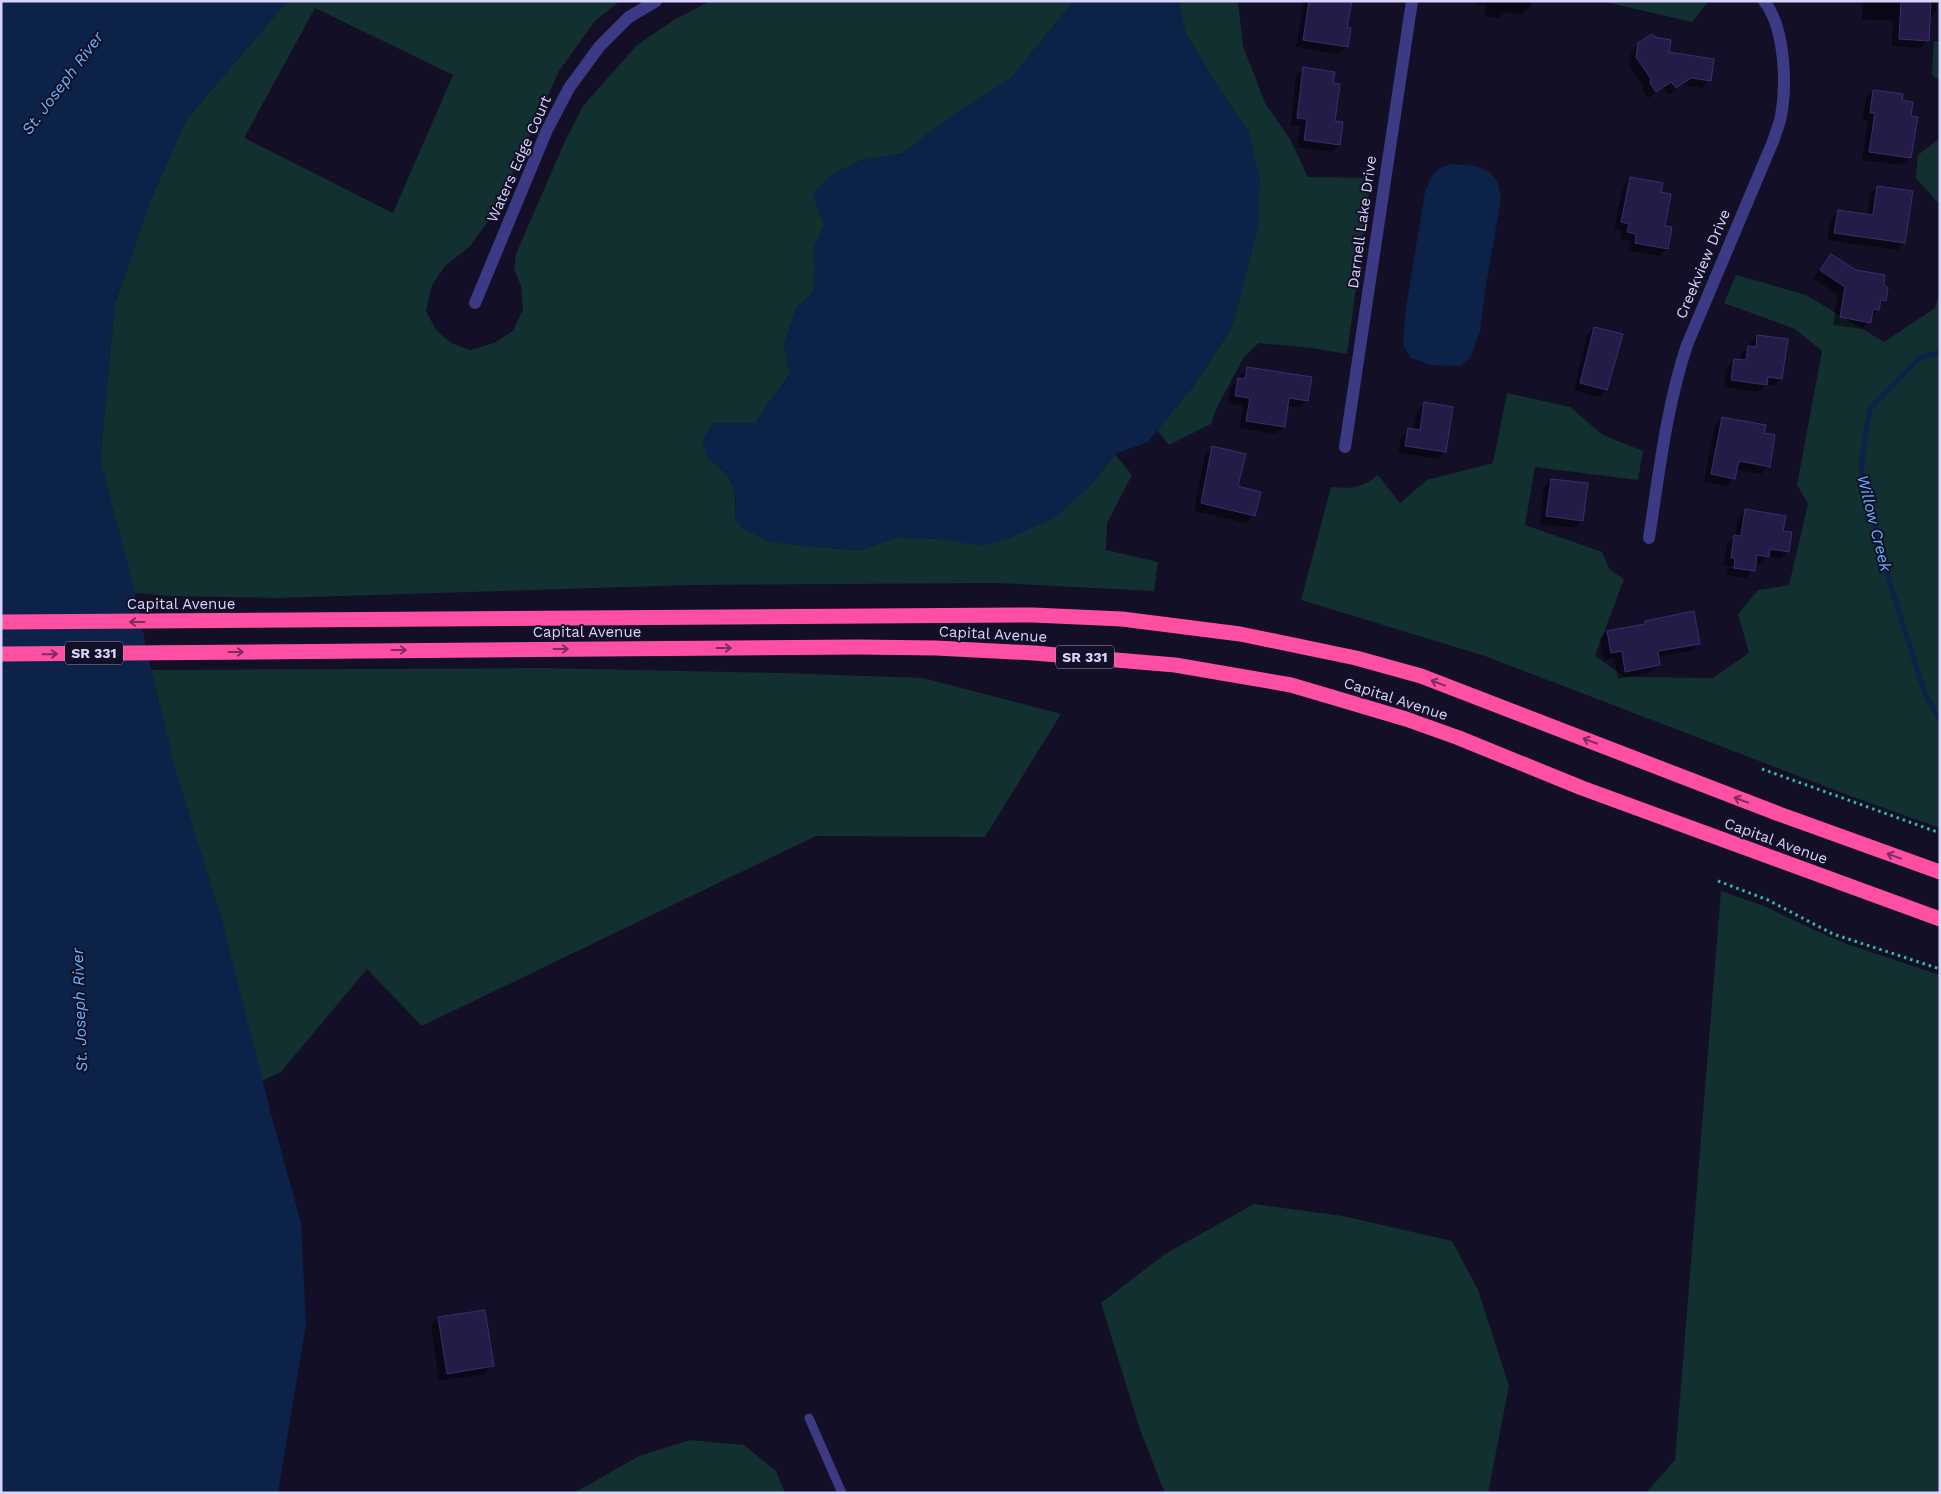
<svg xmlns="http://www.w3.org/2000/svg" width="1941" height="1494" viewBox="0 0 1941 1494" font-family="'Work Sans',sans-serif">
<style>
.green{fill:#12302f;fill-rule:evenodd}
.water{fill:#0c2248}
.shadow{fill:#0007}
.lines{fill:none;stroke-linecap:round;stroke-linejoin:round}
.stream{stroke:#0c2248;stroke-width:5}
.building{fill:#241b47;stroke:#3b2d73}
.path{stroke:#2fb8b0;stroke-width:3;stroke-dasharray:2.5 4;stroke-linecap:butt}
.lane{stroke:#3d3a85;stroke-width:9}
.street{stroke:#3d3a85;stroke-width:12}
.highway{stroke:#ff4fa3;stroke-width:15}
.oneway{stroke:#7d2c5e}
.labels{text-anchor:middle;stroke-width:4;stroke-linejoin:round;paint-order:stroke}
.shield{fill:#130f26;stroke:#9e99be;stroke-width:1}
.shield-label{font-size:14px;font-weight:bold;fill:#d9d4ff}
.street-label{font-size:15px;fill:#d9d4ff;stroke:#130f26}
.water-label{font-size:16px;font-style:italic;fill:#62b6ff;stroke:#130f26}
</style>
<rect width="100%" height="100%" fill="#130f26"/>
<path class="green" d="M287 1H620L595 21 559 71 495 212 470 246 444 267 432 285 426 311 436 330 451 343 470 350 494 343 513 331 523 309 521 286 514 269 516 254 565 141 583 106 637 45 674 20 710 1H1074L1012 77 953 115 901 154 864 159 831 175 824 225 814 249 815 270 813 292 796 309 784 344 790 375 770 401 756 423H713L707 457C733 477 737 486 735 519L814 547 860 550 899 537 939 539 1092 484 1115 454 1132 475 1107 523 1106 550 1158 562 1154 591 996 583 691 585 277 598 170 596 135 593 100 460 115 303 151 199 186 120ZM315 8 453 75 393 213 244 138Z
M1179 1H1238L1243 46 1265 103 1290 139 1308 177 1371 178 1347 354 1312 348 1259 343 1244 357 1217 407 1211 424 1169 445 1157 430 1191 389 1232 327 1258 226 1214 81 1185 32Z
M1601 1H1709L1692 22Z
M1934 41H1940V81L1932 75Z
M1940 138V205L1916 178 1918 155Z
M1736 275 1806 295 1884 342 1935 308 1940 290V828L1856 798 1485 656 1301 600 1331 487C1351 489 1362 488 1378 475L1400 503 1427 480 1493 463 1507 393 1570 407 1603 435 1643 451 1638 480 1535 467 1525 525 1602 552 1610 570 1624 579 1595 656 1625 677 1713 678 1749 653 1738 614 1758 590 1789 585 1808 504 1797 485 1822 351 1795 329 1724 303Z
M543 668 781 673 923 678 1061 714 985 837 816 836 422 1026 367 969 281 1072 262 1081 221 917 177 777 151 670Z
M1721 891 1764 906 1814 930 1844 943 1940 975V1493H1646L1675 1460Z
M1254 1204 1343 1216 1452 1241 1478 1290 1509 1386 1488 1493H1165L1140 1430 1101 1303 1165 1254Z
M690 1440 744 1445 776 1471 785 1493H574L639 1456Z"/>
<path class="water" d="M1 1H287L186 120 151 199 115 303 100 459 135 593 151 670 177 776 221 917 271 1114 301 1223 306 1325 278 1493H1Z
M1074 1H1179L1185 32 1214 81 1248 130 1260 179 1258 226 1232 327 1191 389 1148 442 1115 454 1092 484 1055 518 1010 538 981 546 939 539 899 537 860 550 814 547 770 542 743 529 735 519 736 500 732 483 721 468 707 457 702 440 713 423H756L770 401 790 376 784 344 796 309 813 292 815 270 814 249 824 225 813 194 831 175 864 159 901 154 953 115 1012 77Z
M1451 164 1477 166 1489 172 1497 181 1501 198 1485 291 1480 331 1471 357 1460 366 1431 365 1411 358 1403 344 1406 307 1425 192C1432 175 1433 170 1451 164Z"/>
<path class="shadow" d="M1304 1H1351L1346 28 1347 47 1339 54 1296 47Z
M1477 1H1531L1530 7 1522 15 1505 12 1498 18 1485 16 1486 5 1477 4Z
M1863 1H1936V12L1929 19 1928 40 1920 48 1892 46 1893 21 1862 19Z
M1639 44 1667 53 1710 80 1702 88 1683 85 1668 95 1663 88 1648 98 1643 91 1644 87 1629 65 1631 52Z
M1304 69 1332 84 1333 122 1339 145 1331 152 1297 147 1300 126 1291 125 1296 76Z
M1873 91 1901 101 1909 158 1902 165 1862 160 1868 120H1863L1866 98Z
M1630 178 1660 193 1667 249 1659 256 1628 250 1630 241 1620 240 1622 231 1614 229 1623 186Z
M1877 187 1904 243 1897 250 1827 240 1831 218 1838 211 1867 215 1870 194Z
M1831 255 1855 271 1885 300 1862 329 1833 325 1838 295 1813 278Z
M1594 328 1606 389 1599 397 1574 390 1587 336Z
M1758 336 1781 378 1774 386 1766 385 1758 392 1724 387 1726 368 1734 360 1740 361 1741 354 1750 347V343Z
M1248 368 1307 400 1299 408 1287 406 1284 427 1276 434 1239 428 1243 406 1228 403 1231 387 1240 379V376Z
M1425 404 1445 452 1437 459 1398 453 1401 437 1409 429 1414 430 1417 411Z
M1722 418 1763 434 1768 466 1761 474 1736 469 1734 478 1727 486 1704 481 1715 426Z
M1213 447 1237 487 1259 492 1253 516 1246 523 1194 511 1205 455Z
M1552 480 1582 520 1575 528 1540 524 1544 487Z
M1745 510 1782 532 1788 552 1780 559 1767 557 1761 564 1755 563 1753 570 1746 578 1727 575 1728 568 1749 571V569L1724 565 1727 544 1735 536 1738 518Z
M1645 622 1699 643 1691 651 1657 657 1659 665 1651 672 1618 679 1614 658 1604 660 1600 639 1608 632 1641 626Z
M484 1311 492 1366 485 1374 439 1381 431 1326 438 1318Z"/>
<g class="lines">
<path class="stream" d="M1940 352 1919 358 1870 409 1861 466 1883 561 1925 694 1940 721"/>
</g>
<path class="building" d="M1309 1H1352L1347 27 1351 28 1348 47 1303 40Z
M1901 1H1931L1929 41 1899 39Z
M1652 34 1655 37 1671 40 1669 52 1714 59 1711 81 1691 78 1676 88 1671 82 1656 92 1650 83 1651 79 1636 57 1638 43Z
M1303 67 1335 72 1333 83 1340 84 1335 121 1343 122 1340 145 1304 140 1307 119 1297 118Z
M1873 90 1903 94 1902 100 1913 102 1911 116 1918 117 1911 158 1869 152 1875 113H1870Z
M1630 177 1663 183 1661 192 1671 194 1665 226 1672 227 1668 249 1635 243 1636 234 1627 232 1629 224 1621 222Z
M1877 186 1913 191 1905 243 1834 233 1838 210 1873 215Z
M1831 254 1856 270 1885 275 1884 285 1888 288 1886 301 1881 300 1879 310 1873 309 1871 323 1840 317 1845 287 1820 270Z
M1594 327 1623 334 1607 390 1580 383Z
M1757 335 1788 339 1782 379 1768 377 1767 385 1731 380 1734 359 1746 360 1748 346 1756 347Z
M1247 367 1312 377 1308 401 1289 398 1285 427 1246 421 1250 398 1235 396 1238 378 1245 379Z
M1424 402 1453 407 1446 452 1405 446 1408 428 1420 430Z
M1722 417 1766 425 1764 433 1775 435 1770 467 1739 461 1735 479 1711 474Z
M1212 446 1246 454 1238 486 1261 492 1255 516 1201 503Z
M1551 479 1588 483 1583 521 1546 516Z
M1745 509 1786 516 1783 531 1792 532 1789 552 1770 549 1769 557 1757 555 1755 571 1734 568 1735 558H1731L1734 535 1741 536Z
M1694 611 1700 644 1658 651 1660 665 1625 672 1622 651 1611 653 1607 631 1645 624V621Z
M485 1310 494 1366 447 1374 438 1317Z"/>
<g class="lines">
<path class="path" d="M1762 769 1940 833
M1718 881 1768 900 1833 934 1940 969"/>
<path class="lane" d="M809 1418 842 1493"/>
<path class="street" d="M475 303 547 130 569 88 599 47 629 17 656 1
M1345 447 1412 1
M1649 538C1659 474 1666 408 1687 345L1774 139C1776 131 1780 123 1781 116 1787 84 1785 27 1764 1"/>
<path class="highway" d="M1 622 1033 615 1122 619 1240 634 1356 658 1421 676 1779 814 1940 872
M1 654 859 647 936 648 1034 653 1175 665 1291 685 1406 719 1459 738 1582 788 1940 919"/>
</g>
<defs><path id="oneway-shaft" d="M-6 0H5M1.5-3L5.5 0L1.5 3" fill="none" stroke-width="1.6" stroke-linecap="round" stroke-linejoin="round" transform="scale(1.25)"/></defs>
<g class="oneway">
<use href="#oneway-shaft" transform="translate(137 622) rotate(180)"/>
<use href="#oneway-shaft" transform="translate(724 648)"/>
<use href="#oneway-shaft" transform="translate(561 649)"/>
<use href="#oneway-shaft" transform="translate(399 650)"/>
<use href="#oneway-shaft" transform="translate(236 652)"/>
<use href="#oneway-shaft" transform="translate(50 654) rotate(-1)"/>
<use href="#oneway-shaft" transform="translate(1438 683) rotate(-159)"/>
<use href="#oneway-shaft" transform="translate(1590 741) rotate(-159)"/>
<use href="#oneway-shaft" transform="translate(1741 800) rotate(-159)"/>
<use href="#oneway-shaft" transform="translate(1894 856) rotate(-160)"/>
</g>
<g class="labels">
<g class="shield">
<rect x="65" y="641.5" width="58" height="23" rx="4"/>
<rect x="1056" y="645.5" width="58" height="23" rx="4"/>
</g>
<g class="shield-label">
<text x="94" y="658">SR 331</text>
<text x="1085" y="662">SR 331</text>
</g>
<g class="street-label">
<text transform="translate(519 159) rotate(-66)" y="5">Waters Edge Court</text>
<text transform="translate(1362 222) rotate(-82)" y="5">Darnell Lake Drive</text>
<text transform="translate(1703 264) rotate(-67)" y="5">Creekview Drive</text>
<text x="181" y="609">Capital Avenue</text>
<text x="587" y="637">Capital Avenue</text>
<text transform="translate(993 634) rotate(3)" y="5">Capital Avenue</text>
<text transform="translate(1396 699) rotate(18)" y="5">Capital Avenue</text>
<text transform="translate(1776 841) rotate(20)" y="5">Capital Avenue</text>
</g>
<g class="water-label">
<text transform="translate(62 83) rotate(-53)" y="6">St. Joseph River</text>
<text transform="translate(1875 523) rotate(76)" y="6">Willow Creek</text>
<text transform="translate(79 1010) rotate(-92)" y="6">St. Joseph River</text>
</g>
</g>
<rect width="1941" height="1494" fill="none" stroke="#d9d4ff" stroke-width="5"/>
</svg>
